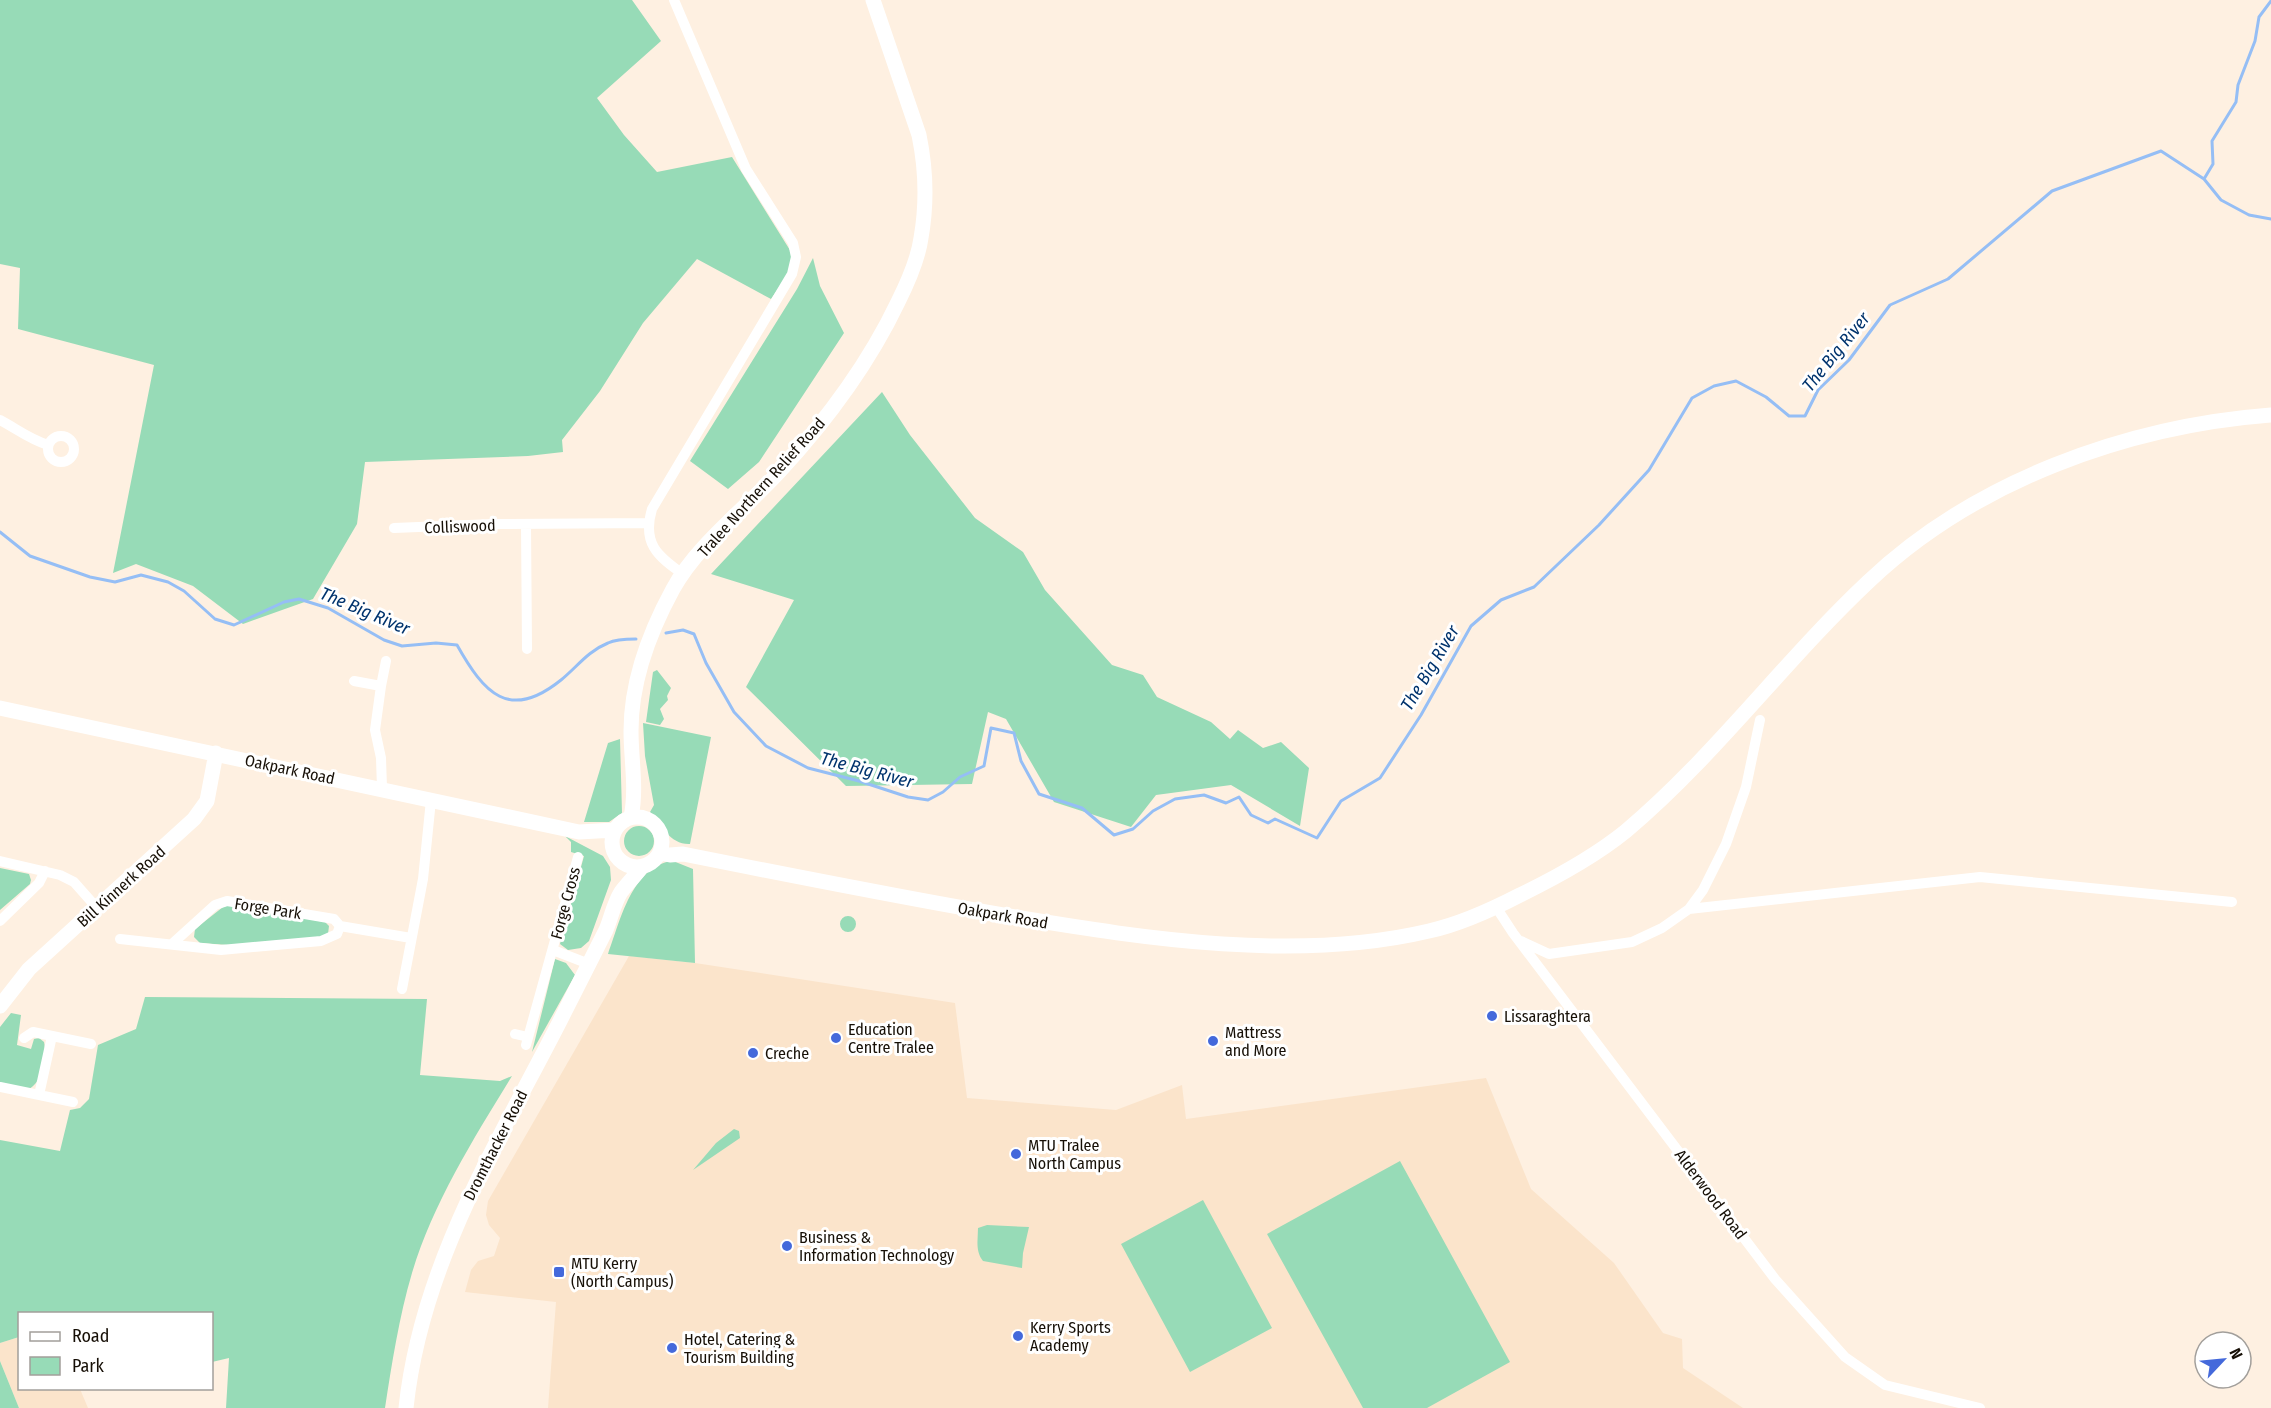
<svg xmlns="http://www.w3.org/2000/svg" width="2271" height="1408" viewBox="0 0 2271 1408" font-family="'Fira Sans Condensed',sans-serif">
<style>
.built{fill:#fbe4cb}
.green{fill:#97dbb7}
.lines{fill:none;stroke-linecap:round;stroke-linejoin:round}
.stream{stroke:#95bef5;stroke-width:3}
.street{stroke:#fff;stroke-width:10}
.secondary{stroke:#fff;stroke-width:15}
.poi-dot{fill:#4469db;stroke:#fff;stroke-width:2}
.labels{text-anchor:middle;stroke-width:6;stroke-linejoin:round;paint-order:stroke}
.street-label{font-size:16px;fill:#160f06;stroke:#fff}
.poi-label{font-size:16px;fill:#160f06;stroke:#fff;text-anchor:start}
.water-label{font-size:18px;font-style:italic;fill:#00336d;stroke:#fff}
</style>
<rect width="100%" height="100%" fill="#fef0e1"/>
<path class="built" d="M629 956 695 963 955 1003 967 1098 1116 1110 1182 1085 1186 1119 1486 1078 1531 1189 1614 1263 1663 1333 1682 1339 1683 1368 1743 1408H548L556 1302 465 1292 471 1270 478 1261 494 1256 500 1238 489 1225 486 1215 488 1201Z
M19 1337 20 1388 80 1389 88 1408H19L0 1361V1343Z"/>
<path class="green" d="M0 0H632L661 41 597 98 624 135 657 172 732 157 793 255 789 273 771 299 697 259 643 323 600 391 562 440 563 452 528 456 365 462 357 524 313 599 243 624 193 586 136 564 113 573 154 365 18 329 20 268 0 264Z
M813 258 820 286 844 333 759 462 728 489 690 461 797 289Z
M882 392 910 435 975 518 1023 552 1045 590 1112 665 1143 675 1157 697 1211 722 1230 739 1238 730 1263 748 1281 742 1309 768 1300 826 1231 785 1156 795 1131 827 1054 802 1006 719 988 712 972 784 846 786 746 687 794 600 711 574Z
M657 670 671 688 667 696 668 700 660 709 664 719 660 725 646 722 653 672Z
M643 723 711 737 690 844C671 845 660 825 650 812L654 805 645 756Z
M620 739 622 813 609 822H584L608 743Z
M624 841a15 15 0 1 1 30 0a15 15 0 1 1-30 0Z
M565 836 603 856 610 867 611 880 589 941 581 948 568 950 560 944 584 856 571 852V842Z
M673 861 693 869 695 963 608 954C620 922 632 865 673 861Z
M0 868 29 874 31 880 30 884 0 910Z
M229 905 325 922 329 926 328 934 320 938 229 945 200 943 194 937 195 929 223 907Z
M840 924a8 8 0 1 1 16 0a8 8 0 1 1-16 0Z
M555 959 566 963 575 975 532 1052Z
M145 997 427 999 420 1075 500 1081 512 1076C474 1138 433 1203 412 1273 399 1317 392 1363 385 1408H226L229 1358 212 1362V1314H20L19 1337 0 1343V1140L60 1151 70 1110 80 1108 89 1099 98 1045 136 1029Z
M11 1013 21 1015 17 1045 31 1049 34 1039 39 1038 44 1042C47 1056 43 1082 29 1089L0 1083V1027Z
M734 1129 739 1131 740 1138 693 1170 716 1143Z
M1400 1161 1510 1362 1427 1408H1363L1267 1234Z
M1203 1200 1272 1328 1190 1372 1121 1244Z
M987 1225 1029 1227 1023 1253 1022 1268 983 1261C975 1251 978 1239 978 1228Z
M0 1361 19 1408H0Z"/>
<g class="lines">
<path class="stream" d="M2204 179 2213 164 2212 141 2236 102 2238 85 2255 41 2259 17 2271 1
M0 532 30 556 90 577 115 582 141 575 168 582 184 591 215 619 234 625 284 602 299 599 328 608 384 640 402 646 436 643 457 645C484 693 509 722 561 680 577 667 588 651 608 643 616 639 627 639 636 639
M666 633 683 630 694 634 706 663 734 712 766 746 808 768 859 781 908 797 928 800 943 792 960 777 984 766 991 728 1014 733 1021 761 1039 794 1082 808 1114 835 1133 829 1153 811 1175 799 1204 795 1226 803 1239 797 1251 815 1268 823 1275 819 1317 838 1341 801 1380 778 1421 715 1471 626 1501 600 1534 587 1599 525 1649 470 1692 398 1714 386 1736 381 1766 397 1789 416H1805L1818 390 1849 360 1890 305 1948 279 2052 191 2161 151 2204 179 2221 200 2249 215 2271 219"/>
<path class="street" d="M674 0 746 169 793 243 796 257 792 274 652 509C642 543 657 556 683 574
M0 420C17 429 29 439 48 445
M48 449a13 13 0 1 1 26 0a13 13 0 1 1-26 0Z
M526 524 527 649
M394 528 493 524 649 523
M354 681 381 686
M382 788 381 758 375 730 381 686 386 661
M0 861 60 875 74 882 97 908
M1496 907 1513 933 1775 1279 1845 1357 1885 1385 1980 1408
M1689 909 1980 877 2232 902
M0 921 39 883 45 871
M120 939 221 950 321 941 337 934 340 926 411 938
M1521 941 1549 954 1632 942 1662 928 1689 909 1703 890 1726 844 1746 787 1760 720
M172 944 215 905 227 901 334 919 340 926
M553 950 589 964
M402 989 423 879 431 800
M515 1034 528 1037
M24 1038 33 1032 91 1044
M526 1045 578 857
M0 1087 73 1102
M39 1095 52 1036"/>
<path class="secondary" d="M0 708 579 832 615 830
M612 842a25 25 0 1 1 50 0a25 25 0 1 1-50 0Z
M631 817C637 789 631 760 631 731 631 681 649 633 673 589 697 545 745 509 779 472 826 421 868 365 898 302 908 282 918 260 921 238 927 204 926 169 919 135L873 0
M660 853 670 855 683 854C793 876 903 898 1015 917 1147 939 1298 962 1429 931 1461 924 1491 910 1520 895 1557 877 1594 857 1626 831 1715 756 1784 661 1868 582 1974 481 2127 426 2271 415
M0 1006 29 969 194 819 207 801 216 753
M406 1408C421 1265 497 1144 561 1019 576 989 591 960 606 930 611 918 614 903 621 892 627 884 635 876 641 868"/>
</g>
<g class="poi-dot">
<circle cx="1492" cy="1016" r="6"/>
<circle cx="836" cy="1038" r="6"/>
<circle cx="1213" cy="1041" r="6"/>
<circle cx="753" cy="1053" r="6"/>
<circle cx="1016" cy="1154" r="6"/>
<circle cx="787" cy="1246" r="6"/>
<rect x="553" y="1266" width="12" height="12" rx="3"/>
<circle cx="1018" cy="1336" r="6"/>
<circle cx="672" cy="1348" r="6"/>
</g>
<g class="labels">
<g class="street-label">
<text transform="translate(761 487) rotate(-48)" y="6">Tralee Northern Relief Road</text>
<text transform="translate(460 526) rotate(-2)" y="6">Colliswood</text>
<text transform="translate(290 769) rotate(12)" y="6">Oakpark Road</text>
<text transform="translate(121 886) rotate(-42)" y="6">Bill Kinnerk Road</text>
<text transform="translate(565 903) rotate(-75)" y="6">Forge Cross</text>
<text transform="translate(268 908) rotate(9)" y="6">Forge Park</text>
<text transform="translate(1003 915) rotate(10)" y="6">Oakpark Road</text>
<text transform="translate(495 1145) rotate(-63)" y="6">Dromthacker Road</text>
<text transform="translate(1711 1194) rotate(53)" y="6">Alderwood Road</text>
</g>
<g class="poi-label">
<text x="1504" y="1022">Lissaraghtera</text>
<text x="848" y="1035">Education<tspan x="848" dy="18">Centre Tralee</tspan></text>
<text x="1225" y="1038">Mattress<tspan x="1225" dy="18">and More</tspan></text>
<text x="765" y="1059">Creche</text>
<text x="1028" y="1151">MTU Tralee<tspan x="1028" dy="18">North Campus</tspan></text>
<text x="799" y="1243">Business &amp;<tspan x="799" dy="18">Information Technology</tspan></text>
<text x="571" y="1269">MTU Kerry<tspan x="571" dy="18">(North Campus)</tspan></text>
<text x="1030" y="1333">Kerry Sports<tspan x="1030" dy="18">Academy</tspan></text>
<text x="684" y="1345">Hotel, Catering &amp;<tspan x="684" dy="18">Tourism Building</tspan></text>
</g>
<g class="water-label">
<text transform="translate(1836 352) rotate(-51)" y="6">The Big River</text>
<text transform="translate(365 611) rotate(23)" y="6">The Big River</text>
<text transform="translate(1430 668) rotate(-59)" y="6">The Big River</text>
<text transform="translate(867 770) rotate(15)" y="6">The Big River</text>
</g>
</g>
<rect x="18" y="1312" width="195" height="78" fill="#ffffff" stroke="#a29f9b" stroke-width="1.5"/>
<rect x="30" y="1332" width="30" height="9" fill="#ffffff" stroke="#a29f9b" stroke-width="1.5"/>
<text x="72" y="1342" font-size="18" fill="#160f06">Road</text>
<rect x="30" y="1357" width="30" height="18" fill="#97dbb7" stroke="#a29f9b" stroke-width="1.5"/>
<text x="72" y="1372" font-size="18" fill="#160f06">Park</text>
<g transform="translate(2223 1360) rotate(64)"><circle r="28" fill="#ffffff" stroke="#a29f9b" stroke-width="1.5"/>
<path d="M0-4.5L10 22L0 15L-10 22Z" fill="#4469db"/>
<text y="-9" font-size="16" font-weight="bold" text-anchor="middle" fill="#160f06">N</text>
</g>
</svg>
